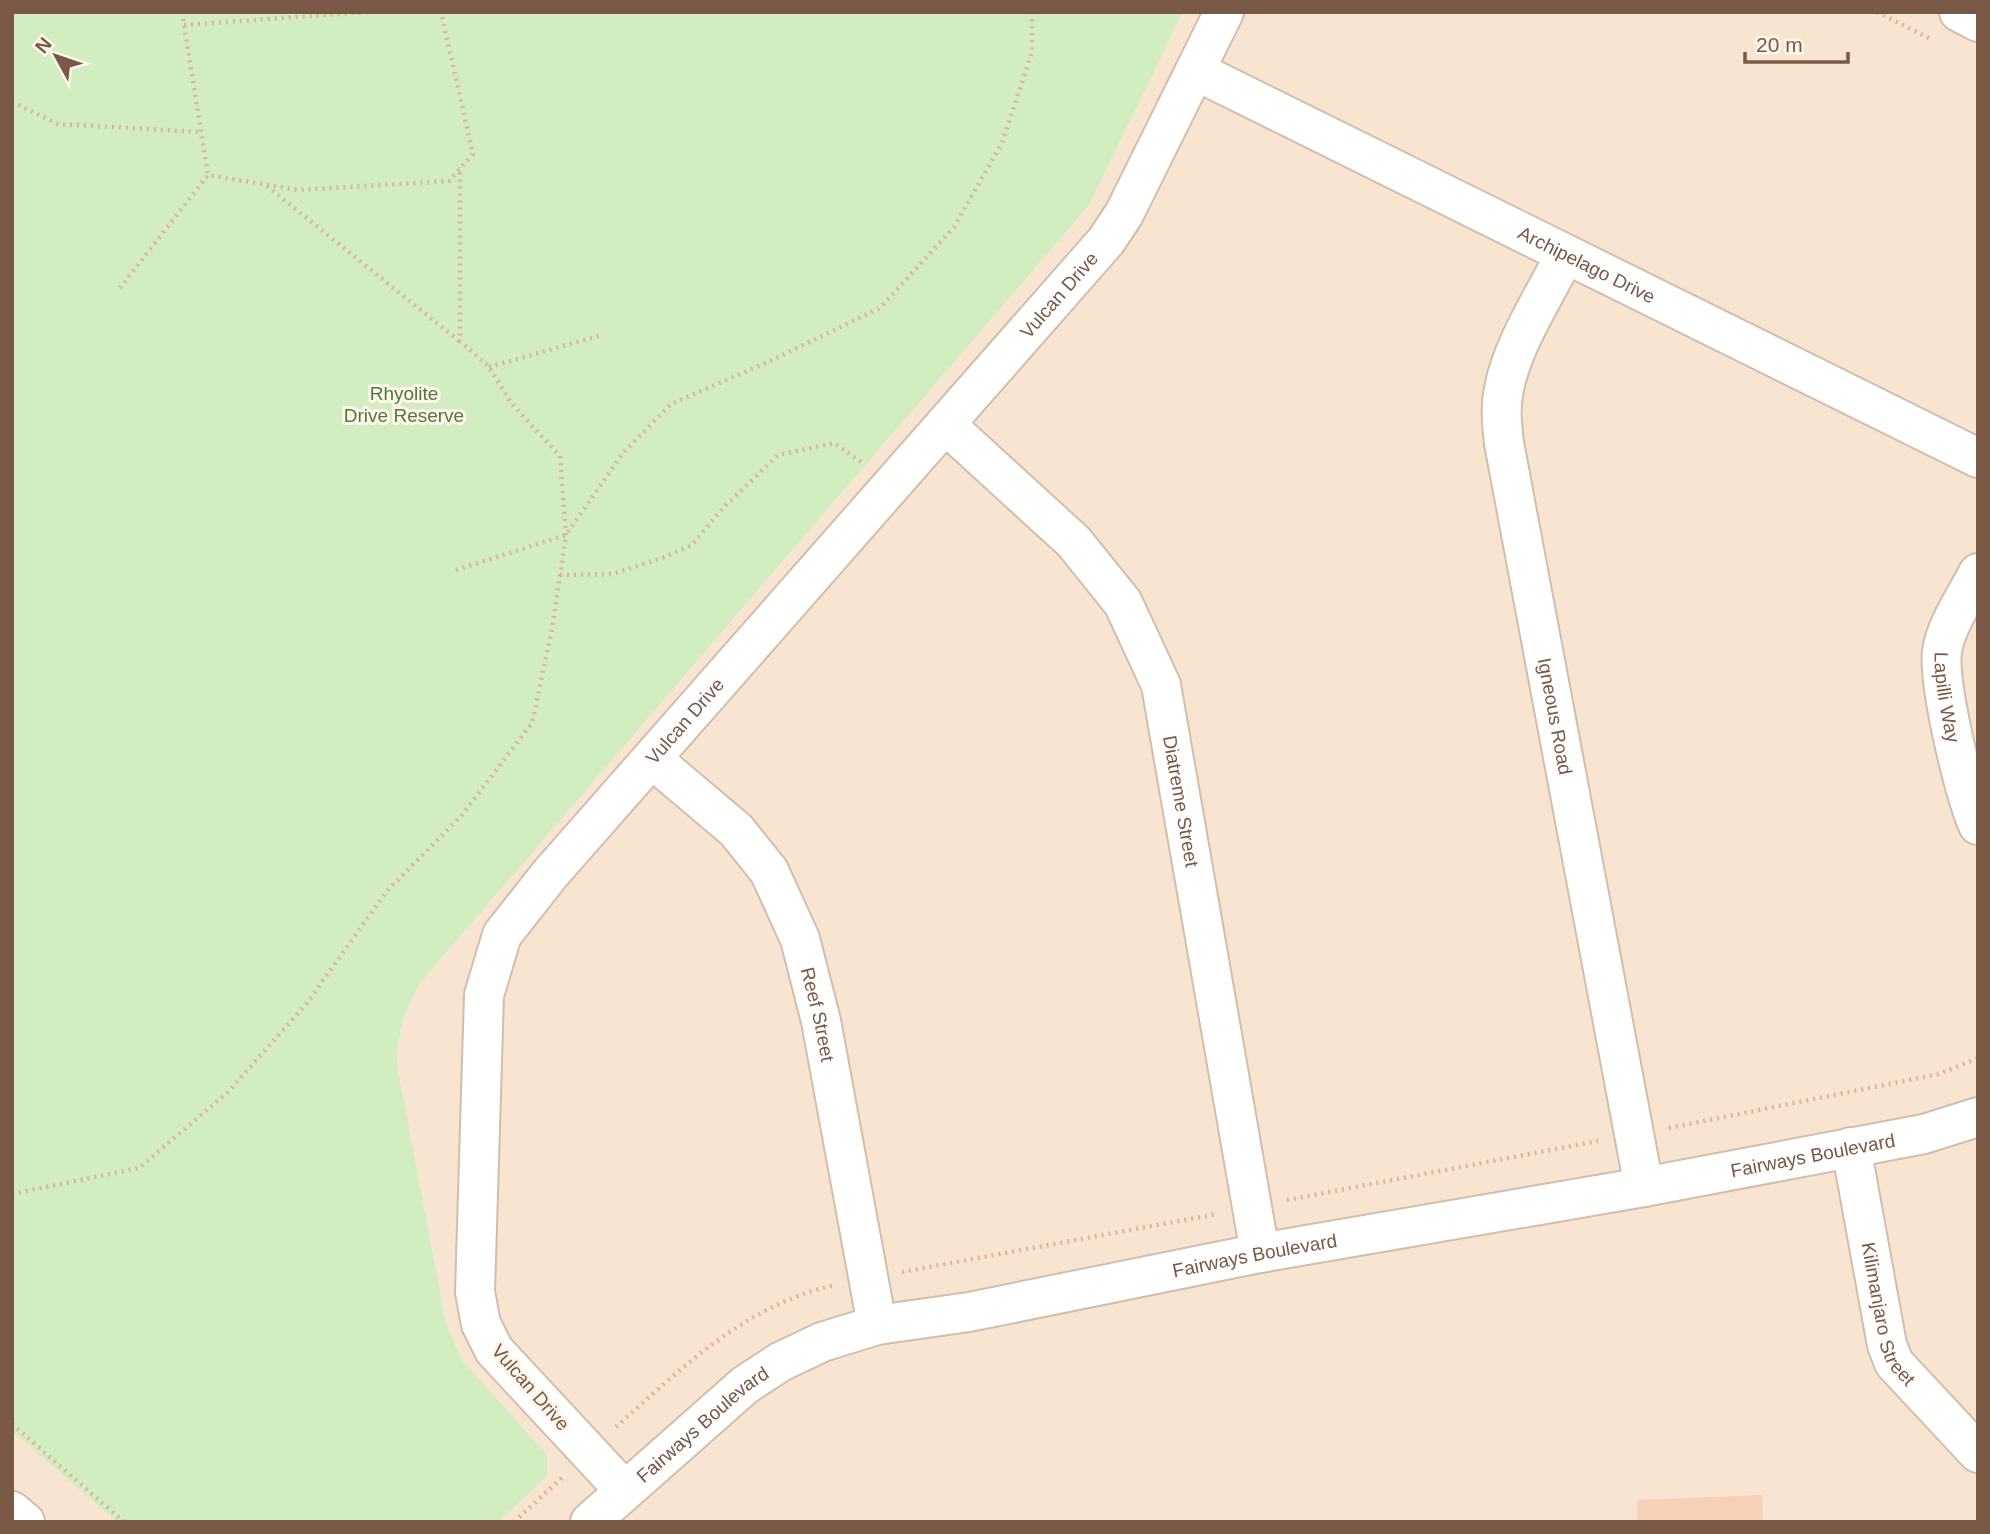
<svg xmlns="http://www.w3.org/2000/svg" width="1990" height="1534" viewBox="0 0 1990 1534" font-family="Helvetica,sans-serif">
<style>
.residential{fill:#f7e5d1}
.green{fill:#d2edc0}
.building{fill:#f6d1b8}
.lines{fill:none;stroke-linecap:round;stroke-linejoin:round}
.minor-casing{stroke:#d3bdab;stroke-width:42}
.path{stroke:#dbb49b;stroke-width:4.5;stroke-dasharray:2 5;stroke-linecap:butt}
.minor{stroke:#fff;stroke-width:38}
.labels{text-anchor:middle;stroke-width:6;stroke-linejoin:round;paint-order:stroke}
.street-label{font-size:19px;fill:#795846;stroke:#fff7eb}
.park-label{font-size:19px;fill:#4d7a3b;stroke:#fff7eb}
</style>
<rect width="100%" height="100%" fill="#fef4e3"/>
<path class="residential" d="M12 12H1978V1522H12Z"/>
<path class="green" d="M12 12H1183L1088 206 420 983C404 1010 397 1034 397 1065L446 1324 461 1359 547 1455V1477L498 1522H117L12 1431Z"/>
<path class="building" d="M1762 1495 1763 1522H1637V1500Z"/>
<g class="lines">
<g class="minor-casing">
<g id="minor">
<path d="M1959 12 1978 22"/>
<path id="s1" d="M1196 71 1978 458"/>
<path id="s2" d="M1565 255C1545 295 1512 345 1504 389 1500 407 1502 425 1504 443L1644 1187"/>
<path id="s3" d="M946 425 1074 542 1123 603 1161 685 1260 1253"/>
<path id="s4" d="M1978 573C1966 597 1946 625 1942 651 1938 684 1964 793 1978 825"/>
<path id="s5" d="M652 759 736 830 769 871 800 939 821 1021 877 1325"/>
<path id="s6" d="M1851 1147 1887 1345 1894 1363 1978 1453"/>
<path id="s7" d="M624 1490 494 1350 481 1324 475 1292 484 995 502 935 550 874 1106 241 1124 214 1224 12"/>
<path d="M12 1511 25 1522"/>
<path id="s8" d="M590 1522 745 1385 780 1362 822 1342 877 1325 969 1312 1260 1253 1644 1187 1924 1134 1978 1117"/>
</g>
</g>
<path class="path" d="M182 12 208 175
M1877 12 1933 40
M184 25 367 12
M12 102 58 124 201 132
M267 186 459 341
M120 288 208 175 298 190 449 181 473 154 441 12
M489 367 602 335
M456 570 566 535 623 453 671 404 768 362 880 308 954 227 1002 143 1032 52V12
M560 575 612 574 665 557 692 545 723 508 778 455 834 443 864 464
M1669 1128 1939 1074 1978 1058
M12 1194 139 1168 228 1092 307 1003 386 892 462 815 532 723 552 629 566 535 560 456 511 403 489 367 460 341V167
M1287 1200 1598 1141
M902 1272 1217 1214
M12 1424 124 1522
M616 1427C682 1368 745 1305 835 1285
M514 1522 564 1476"/>
<use href="#minor" class="minor"/>
</g>
<g class="labels">
<g class="street-label">
<text dy="7" stroke="none"><textPath href="#s1" startOffset="436">Archipelago Drive</textPath></text>
<text dy="7" stroke="none"><textPath href="#s7" startOffset="1461">Vulcan Drive</textPath></text>
<text dy="7" stroke="none"><textPath href="#s4" startOffset="133">Lapilli Way</textPath></text>
<text dy="7" stroke="none"><textPath href="#s2" startOffset="480">Igneous Road</textPath></text>
<text dy="7" stroke="none"><textPath href="#s7" startOffset="894">Vulcan Drive</textPath></text>
<text dy="7" stroke="none"><textPath href="#s3" startOffset="460">Diatreme Street</textPath></text>
<text dy="7" stroke="none"><textPath href="#s5" startOffset="315">Reef Street</textPath></text>
<text dy="7" stroke="none"><textPath href="#s8" startOffset="1304">Fairways Boulevard</textPath></text>
<text dy="7" stroke="none"><textPath href="#s8" startOffset="737">Fairways Boulevard</textPath></text>
<text dy="7" stroke="none"><textPath href="#s6" startOffset="172">Kilimanjaro Street</textPath></text>
<text transform="translate(531 1387) rotate(49)" y="7">Vulcan Drive</text>
<text dy="7" stroke="none"><textPath href="#s8" startOffset="149">Fairways Boulevard</textPath></text>
</g>
<g class="park-label">
<text x="404" y="400">Rhyolite<tspan x="404" dy="22">Drive Reserve</tspan></text>
</g>
</g>
<rect width="1990" height="1534" fill="none" stroke="#795846" stroke-width="28"/>
<g transform="translate(56 56) rotate(310)" stroke="#fff7eb" stroke-width="5" paint-order="stroke">
<path d="M0-5L12 26L0 18L-12 26Z" fill="#795846"/>
<text y="-10" font-size="19" font-weight="bold" text-anchor="middle" fill="#795846">N</text>
</g>
<path d="M1745 52v10h103v-10" fill="none" stroke="#795846" stroke-width="3.5"/>
<text x="1756" y="52" font-size="21" fill="#795846" stroke="#fff7eb" stroke-width="5" paint-order="stroke">20 m</text>
</svg>
